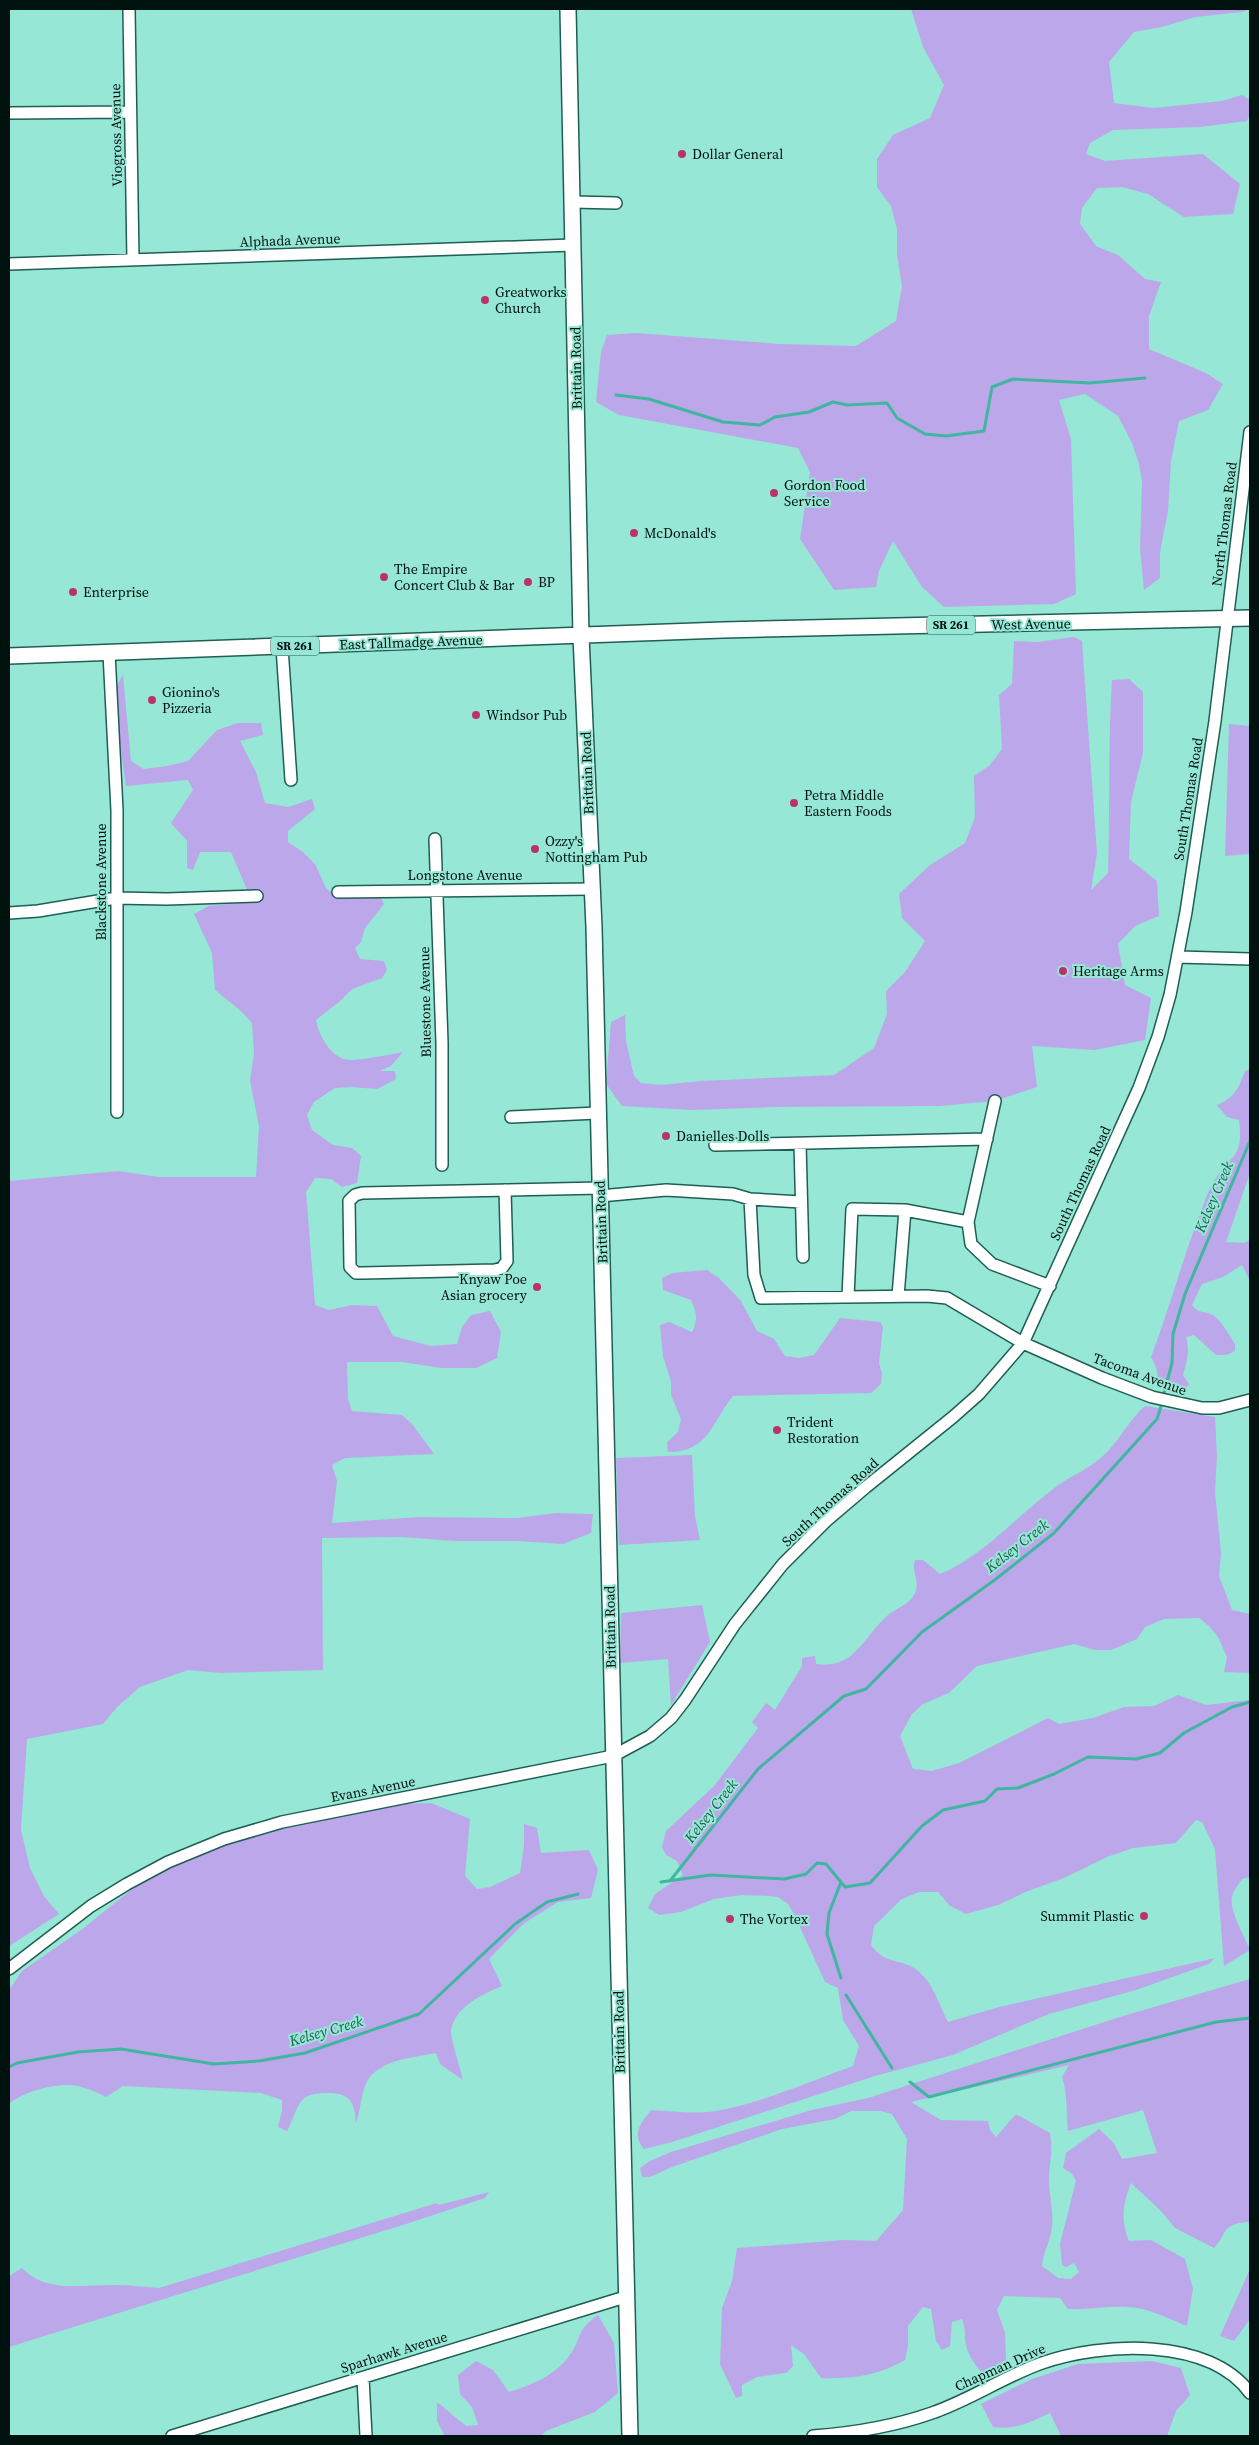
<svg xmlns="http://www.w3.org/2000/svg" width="1259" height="2445" viewBox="0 0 1259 2445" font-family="'Source Serif 4',serif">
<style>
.green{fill:#bda7eb;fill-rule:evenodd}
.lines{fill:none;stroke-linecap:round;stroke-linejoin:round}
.stream{stroke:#40b5a0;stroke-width:3}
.minor-casing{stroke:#1f5e53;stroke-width:14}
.major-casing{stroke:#1f5e53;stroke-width:18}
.minor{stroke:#fff;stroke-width:11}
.major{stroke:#fff;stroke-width:15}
.poi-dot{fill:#bb316c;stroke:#96e7d5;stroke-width:2}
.labels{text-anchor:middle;stroke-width:4;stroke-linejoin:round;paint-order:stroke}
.shield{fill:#96e7d5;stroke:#2d524a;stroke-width:1}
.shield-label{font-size:12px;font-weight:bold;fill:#00120e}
.street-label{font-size:14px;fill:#00120e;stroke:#96e7d5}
.poi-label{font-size:14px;fill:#00120e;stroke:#96e7d5;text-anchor:start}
.water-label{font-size:15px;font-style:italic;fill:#205e53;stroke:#96e7d5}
</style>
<rect width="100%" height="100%" fill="#96e7d5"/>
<path class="green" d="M911 9H1250L1242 12 1195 17 1162 27 1134 32 1109 62 1114 103 1154 108 1222 101 1242 95 1250 100V113L1247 121 1200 127 1113 130 1090 143 1086 154 1105 161 1203 154 1240 184 1233 214 1184 217 1148 194 1122 187 1097 188 1082 208 1080 224 1096 246 1118 255 1145 279 1161 282 1149 316V349L1206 373 1223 384 1208 410 1179 421 1171 461 1168 511 1160 552V578L1144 590 1140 549 1142 481 1139 464 1132 443 1118 416 1085 394 1059 400 1071 439 1076 594 1054 604 944 607 922 587 893 541 879 571 876 587 834 590 800 539 810 472 798 448 619 415 596 402 601 352 607 335 636 333 780 344 856 346 896 321 902 286 897 255V229L891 206 877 187V159L893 135 930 118 944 85 923 47Z
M1074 637 1082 641 1097 853 1091 890 1108 873C1110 808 1108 744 1112 680L1129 679 1143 692V753L1131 802 1129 859 1157 881 1159 916 1135 926 1118 944 1125 985 1151 998 1145 1040 1095 1050 1032 1046 1037 1087 995 1101 940 1106 775 1107 693 1110 622 1106 606 1084 611 1022 625 1015 626 1041 634 1076 641 1083 661 1085 701 1081 834 1075 874 1048 887 1014 886 991 905 972 925 941 902 918 899 894 930 865 965 843 975 817 974 776 990 765 1002 749 999 695 1012 684 1014 641 1037 642Z
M123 675 131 761 144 769 167 766 188 761 217 730 238 723H261L263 735 240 741 256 772 265 803 288 807 312 799 315 809 288 831V842L303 852 315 864 326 888 336 896H380L384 904 365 928 361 942 355 948 360 959 384 961 387 970 382 978 352 989 339 1002 316 1020C319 1036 332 1061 352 1060 369 1059 386 1055 403 1052L391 1066 379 1071H395L396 1079 377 1089 351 1087 335 1088 314 1102 307 1115 312 1130 333 1145 352 1148 361 1156 357 1183 342 1187 331 1179 315 1178 306 1192 315 1305 329 1310 352 1305 377 1306 393 1336 431 1346 457 1344 462 1327 471 1315 490 1311 501 1332 497 1358 476 1368H441L402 1362H347L348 1399 352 1411 402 1415 412 1424 434 1454 345 1458 332 1465 337 1481 332 1523 420 1517 517 1518 556 1513 593 1514 591 1533 563 1544 518 1541H454L402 1537 322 1538 323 1670 221 1673 188 1670 140 1687 117 1707 103 1724 27 1739 21 1830 30 1868 44 1896 59 1914 9 1946V1181L118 1171 159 1177H256L259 1126 250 1081 254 1053 252 1023 241 1011 215 990 212 953 194 914 209 906 250 902 248 892 231 852H200L193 870 187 868V841L171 823 193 790 188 780 126 786 113 692Z
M1229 724 1250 726V854L1225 856Z
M1250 1069V1173L1226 1242 1244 1243 1250 1240V1281L1242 1265 1223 1277 1202 1284 1192 1305C1200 1315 1204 1310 1213 1315 1222 1321 1229 1335 1235 1344V1351L1226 1355H1216L1194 1335 1186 1337C1190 1352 1187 1360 1183 1375L1189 1384 1185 1390 1159 1385 1156 1367 1151 1357C1168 1313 1180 1267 1197 1222 1202 1210 1206 1195 1213 1183 1230 1153 1244 1161 1239 1120L1227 1117 1217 1105C1234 1098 1239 1088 1245 1071Z
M707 1270 719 1278 741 1301 757 1331 774 1339 785 1356 799 1358 814 1355 840 1318 880 1322 883 1327 879 1363 882 1373 881 1384 871 1393 733 1396C711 1423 709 1452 668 1452L667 1442 678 1432 681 1419 671 1395V1382L663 1356 660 1325 669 1322 692 1332C698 1320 697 1313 691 1300L663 1290 662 1278 672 1273Z
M1145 1406 1215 1417 1217 1456 1215 1492 1221 1553 1219 1576 1232 1610 1250 1614V1673L1224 1672 1227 1657 1218 1637 1209 1626 1199 1618 1164 1619 1145 1627 1137 1639 1111 1650H1095L1074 1644 977 1666 949 1693 923 1704 912 1714 900 1736 913 1769 932 1771 959 1763 1048 1718 1059 1724 1093 1718 1124 1707 1154 1706 1178 1695 1206 1705 1250 1700V1877L1242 1879C1239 1884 1233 1891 1232 1897 1229 1911 1245 1937 1250 1950L1224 1966 1215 1849 1202 1822 1196 1820 1176 1843 1133 1848 1107 1857 1064 1878 1028 1891 998 1905 966 1914 950 1906 938 1892H919L902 1899 874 1926 871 1945C885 1966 903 1958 918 1971 934 1984 939 2005 948 2022L999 2007 1215 1958 1209 1964 1136 1990 1049 2014 953 2055 875 2076 672 2142 644 2149C631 2134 641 2123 651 2110 674 2111 698 2115 721 2110 767 2101 808 2082 853 2066L859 2046 843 2020 838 1988 825 1982 794 1914 788 1904 778 1897 769 1896 741 1895 714 1899 681 1912 659 1915 648 1908 655 1894 683 1875 677 1861 666 1855 662 1847 666 1831 714 1786 758 1728 752 1722 766 1703 775 1710 802 1666V1658L815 1656 816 1664C827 1666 839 1664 849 1657 861 1649 875 1626 888 1615 898 1607 912 1604 916 1590 919 1579 911 1571 915 1560H923L940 1574C982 1557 1017 1516 1053 1489 1071 1475 1093 1468 1109 1450 1122 1436 1130 1419 1145 1406Z
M692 1455 695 1516 700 1540 619 1545 616 1458Z
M702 1605 710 1642 671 1705 668 1659 620 1663 621 1613Z
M431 1803 470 1819 465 1876 477 1889 490 1887 520 1873 524 1845V1824L537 1828 541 1853 589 1850 598 1870 591 1898 558 1902 523 1924 489 1959 502 1986C482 1995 455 2006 451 2031 450 2036 461 2071 463 2080L440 2064 436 2053C413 2058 375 2059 365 2086 361 2097 360 2111 356 2123 355 2097 346 2092 322 2093 315 2094 308 2095 303 2099 296 2106 292 2123 287 2131L278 2127 282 2110V2100L261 2093 123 2086 106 2097C94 2091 81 2085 68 2085 50 2085 23 2092 9 2104V1990L22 1971 81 1930 131 1890 181 1861 218 1846 290 1825 342 1814 404 1804Z
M1250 1979V2224L1249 2222C1220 2224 1229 2232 1214 2248L1175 2228 1161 2211 1131 2183C1123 2203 1120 2220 1129 2241L1151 2240 1185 2259 1193 2289 1187 2326C1169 2319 1147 2307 1127 2307 1107 2306 1088 2310 1068 2309L1060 2298 1004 2296 997 2310 1005 2333 1006 2362 996 2368 981 2372C973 2362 966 2352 965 2339 965 2331 965 2327 962 2319L952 2322 950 2346 942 2350 936 2341 931 2309 923 2307 908 2326V2346L905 2360C878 2376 851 2379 821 2378L804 2354 791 2345 793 2366 786 2373 757 2377 742 2385V2396L736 2398 720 2364 722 2308 732 2281 737 2248 844 2240 876 2241 903 2210 907 2139 892 2114 881 2111H851L835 2119 782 2129 672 2167 650 2177H642L640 2168 650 2161 671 2152 812 2110 868 2098 1123 2016ZM1069 2065 1062 2077C1068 2095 1066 2113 1068 2131L1143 2110 1157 2153 1122 2159 1113 2142 1099 2129 1066 2153 1063 2168 1072 2174 1076 2181 1060 2244 1062 2265 1066 2267 1074 2263 1079 2272 1071 2279 1058 2278 1042 2266C1043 2251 1051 2241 1052 2226 1054 2209 1048 2192 1049 2175 1050 2158 1053 2152 1050 2133L1016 2114 996 2137 990 2130 988 2121 941 2120 911 2102Z
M489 2192 485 2198 406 2224 9 2347V2276L22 2268C47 2294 83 2284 115 2285 130 2285 144 2287 159 2288L437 2203 439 2205Z
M1250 2269V2319L1234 2341 1220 2336Z
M598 2315 614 2343 618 2393 595 2412 546 2431 541 2436H445L437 2421V2402L466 2426 478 2425 472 2407 460 2394 458 2375 476 2361 493 2370 509 2392C531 2385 555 2376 569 2356 583 2338 574 2332 598 2315Z
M1152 2361 1181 2368 1190 2395 1176 2411 1167 2436H1061L1050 2413C1031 2422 1015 2430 993 2427L981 2404 1032 2379 1078 2364Z"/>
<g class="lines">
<path class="stream" d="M616 395 649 399 723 422 760 425 775 417 809 412 833 402 847 405 887 403 897 418 925 434 946 436 984 431 992 387 1013 379 1090 383 1145 378
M1163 1397 1172 1363 1173 1334 1185 1294 1250 1141
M670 1881 758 1769 844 1696 866 1689 922 1632 996 1579 1054 1533 1157 1419 1162 1403
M661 1882 711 1875 784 1879 806 1874 817 1863 826 1864 845 1887 870 1883 922 1826 943 1810 985 1801 997 1789 1018 1788 1054 1774 1088 1757 1136 1759 1160 1753 1184 1733 1232 1707 1250 1702
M841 1978 827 1934 829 1913 841 1882
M846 1995 892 2068
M9 2067 17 2063 78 2052 121 2049 214 2064 259 2061 305 2053 419 2014 515 1924 547 1902 578 1894
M910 2082 929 2097 1216 2022 1250 2018"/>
<g class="minor-casing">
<path id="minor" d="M129 9 133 260
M9 113 129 112
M573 202 616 203
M9 264 573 245
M282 647 291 780
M109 653 117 810V1112
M435 839 442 1043V1165
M338 892 591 889
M9 913 38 911 116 898 167 899 257 896
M1178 957 1250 959
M995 1101 968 1222 971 1244 992 1264 1050 1286
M511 1117 597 1113
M800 1144 803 1257
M715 1145 987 1139
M505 1190 507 1261 502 1268 495 1270 362 1273H356L350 1267 349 1201 355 1195 362 1193 600 1188
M600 1196 666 1190 733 1194 750 1199 801 1202
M750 1199 754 1275 761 1298 927 1296 947 1298 1023 1343 1102 1378 1152 1397 1202 1408H1219L1250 1400
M898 1296 905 1210
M848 1297 852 1209 905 1210 968 1222
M9 1969 91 1906 127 1884 168 1862 224 1839 282 1822 613 1756 650 1736 671 1718 685 1700 735 1624 783 1564 826 1521 866 1487 953 1417 979 1394 1023 1343 1139 1088 1158 1037 1170 995 1186 912 1215 721 1250 432
M363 2378 366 2436
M172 2436 625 2297
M813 2436C854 2433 892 2427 932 2413 970 2400 1003 2377 1042 2363 1102 2342 1209 2337 1250 2393"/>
</g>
<g class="major-casing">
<path id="major" d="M568 9 581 636 594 927 630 2436
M9 656 723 630 1250 618"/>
</g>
<use href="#minor" class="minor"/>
<use href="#major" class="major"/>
</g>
<g class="poi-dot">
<circle cx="682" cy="154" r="5"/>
<circle cx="485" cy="300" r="5"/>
<circle cx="774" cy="493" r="5"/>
<circle cx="634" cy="533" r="5"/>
<circle cx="384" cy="577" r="5"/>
<circle cx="528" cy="582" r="5"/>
<circle cx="73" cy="592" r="5"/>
<circle cx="152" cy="700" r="5"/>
<circle cx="476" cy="715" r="5"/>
<circle cx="794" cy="803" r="5"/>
<circle cx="535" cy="849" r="5"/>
<circle cx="1063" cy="971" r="5"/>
<circle cx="666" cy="1136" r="5"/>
<circle cx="537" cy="1287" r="5"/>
<circle cx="777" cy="1430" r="5"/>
<circle cx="1144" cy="1916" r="5"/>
<circle cx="730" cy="1919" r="5"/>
</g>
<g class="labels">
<g class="shield">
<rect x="927" y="615.5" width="48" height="19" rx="4"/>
<rect x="271" y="636.5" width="48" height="19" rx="4"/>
</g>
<g class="shield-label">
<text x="951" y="629">SR 261</text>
<text x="295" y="650">SR 261</text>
</g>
<g class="street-label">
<text transform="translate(116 135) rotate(-91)" y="5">Viogross Avenue</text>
<text transform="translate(290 240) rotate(-2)" y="5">Alphada Avenue</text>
<text transform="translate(576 368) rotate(-91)" y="5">Brittain Road</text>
<text transform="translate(1224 524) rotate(-83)" y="5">North Thomas Road</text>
<text transform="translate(1031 624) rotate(-1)" y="5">West Avenue</text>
<text transform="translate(411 642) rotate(-2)" y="5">East Tallmadge Avenue</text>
<text transform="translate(587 773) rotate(-92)" y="5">Brittain Road</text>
<text transform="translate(1188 799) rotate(-81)" y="5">South Thomas Road</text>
<text x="465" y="880">Longstone Avenue</text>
<text transform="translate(101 882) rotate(-90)" y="5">Blackstone Avenue</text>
<text transform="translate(425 1002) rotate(-91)" y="5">Bluestone Avenue</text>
<text transform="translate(1080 1183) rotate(-65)" y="5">South Thomas Road</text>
<text transform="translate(601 1222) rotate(-92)" y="5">Brittain Road</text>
<text transform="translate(1140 1374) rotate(20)" y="5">Tacoma Avenue</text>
<text transform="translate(830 1502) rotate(-42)" y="5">South Thomas Road</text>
<text transform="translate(610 1627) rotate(-91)" y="5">Brittain Road</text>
<text transform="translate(373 1789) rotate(-11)" y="5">Evans Avenue</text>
<text transform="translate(619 2032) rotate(-91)" y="5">Brittain Road</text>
<text transform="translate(394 2352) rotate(-17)" y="5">Sparhawk Avenue</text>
<text transform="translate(1000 2367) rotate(-24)" y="5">Chapman Drive</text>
</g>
<g class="poi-label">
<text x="692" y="159">Dollar General</text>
<text x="495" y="297">Greatworks<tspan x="495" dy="16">Church</tspan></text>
<text x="784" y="490">Gordon Food<tspan x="784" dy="16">Service</tspan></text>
<text x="644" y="538">McDonald's</text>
<text x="394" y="574">The Empire<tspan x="394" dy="16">Concert Club &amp; Bar</tspan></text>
<text x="538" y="587">BP</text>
<text x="83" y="597">Enterprise</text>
<text x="162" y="697">Gionino's<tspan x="162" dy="16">Pizzeria</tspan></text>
<text x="486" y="720">Windsor Pub</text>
<text x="804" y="800">Petra Middle<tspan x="804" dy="16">Eastern Foods</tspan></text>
<text x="545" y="846">Ozzy's<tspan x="545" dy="16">Nottingham Pub</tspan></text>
<text x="1073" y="976">Heritage Arms</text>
<text x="676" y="1141">Danielles Dolls</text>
<text x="527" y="1284" text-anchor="end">Knyaw Poe<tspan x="527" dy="16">Asian grocery</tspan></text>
<text x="787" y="1427">Trident<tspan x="787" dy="16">Restoration</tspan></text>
<text x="1134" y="1921" text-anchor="end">Summit Plastic</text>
<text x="740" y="1924">The Vortex</text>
</g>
<g class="water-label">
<text transform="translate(1214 1197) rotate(-67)" y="5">Kelsey Creek</text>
<text transform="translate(1017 1546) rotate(-38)" y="5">Kelsey Creek</text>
<text transform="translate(711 1811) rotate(-52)" y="5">Kelsey Creek</text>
<text transform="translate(326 2031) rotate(-16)" y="5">Kelsey Creek</text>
</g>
</g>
<rect width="1259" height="2445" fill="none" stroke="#00120e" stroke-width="20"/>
</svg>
